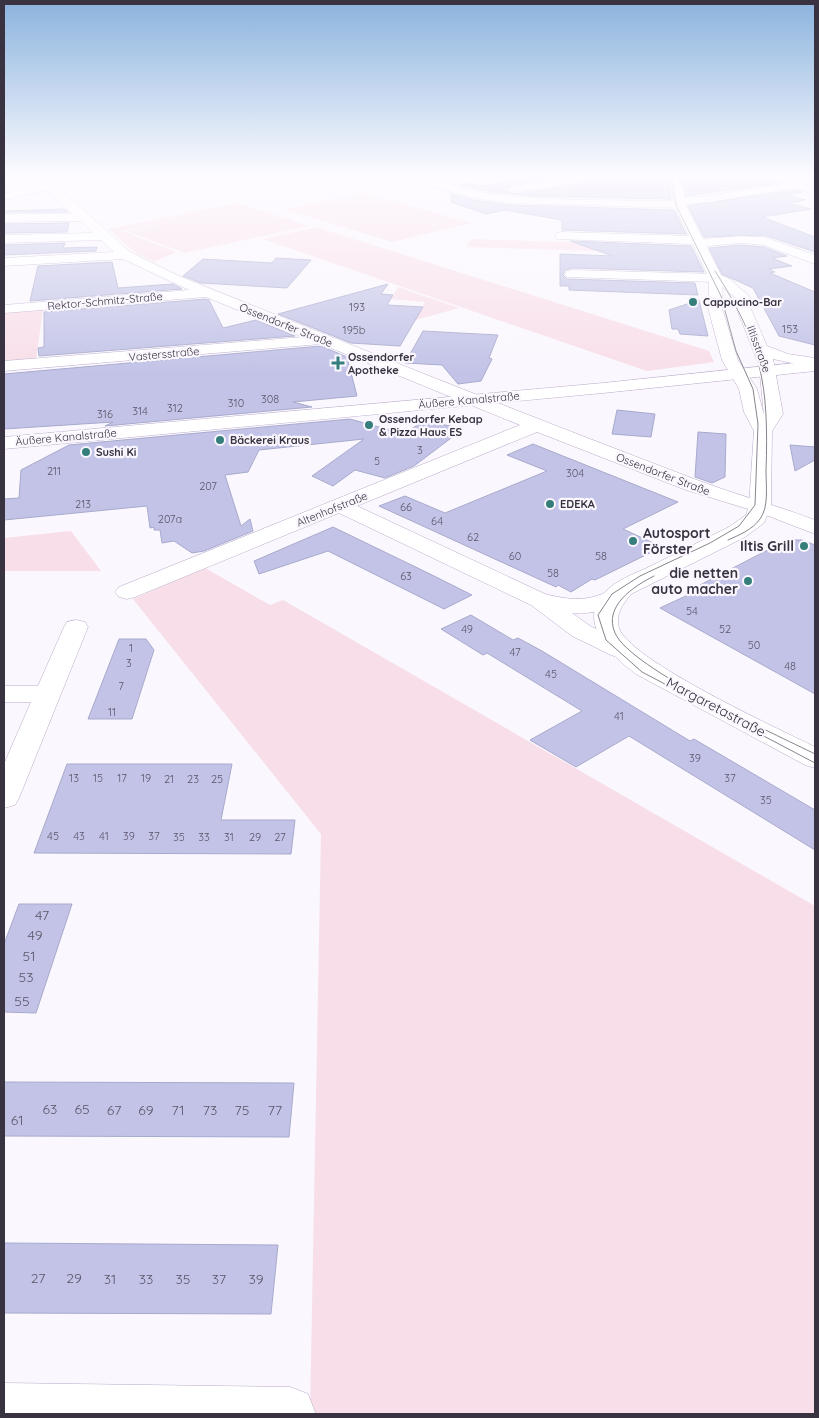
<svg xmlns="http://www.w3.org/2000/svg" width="819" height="1418" viewBox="0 0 819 1418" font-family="Quicksand,sans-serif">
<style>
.green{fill:#f8dee8}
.building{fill:#c2c3e7;stroke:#a8aacc}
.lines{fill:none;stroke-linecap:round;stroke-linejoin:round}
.minor-casing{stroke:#baaacb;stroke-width:1}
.tertiary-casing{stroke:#baaacb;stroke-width:1}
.secondary-casing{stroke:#baaacb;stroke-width:1}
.minor{fill:#fff;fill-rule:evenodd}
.tertiary{fill:#fff;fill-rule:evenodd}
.secondary{fill:#fff;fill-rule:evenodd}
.tram{stroke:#88838e;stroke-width:1}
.poi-dot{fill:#367e7c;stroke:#faf7fe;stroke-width:2}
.labels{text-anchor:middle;stroke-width:4.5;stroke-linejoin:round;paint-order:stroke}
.far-street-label{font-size:11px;fill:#393240;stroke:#faf7fe}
.far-poi-label{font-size:11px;font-weight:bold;fill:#393240;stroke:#faf7fe;text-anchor:start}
.number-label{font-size:11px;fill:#5b566a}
.poi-label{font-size:14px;font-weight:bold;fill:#393240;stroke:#faf7fe;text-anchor:end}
.street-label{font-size:14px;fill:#393240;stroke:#faf7fe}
.near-number-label{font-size:14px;fill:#5b566a}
</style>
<rect width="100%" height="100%" fill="#faf7fe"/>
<path class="green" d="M363 193 472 223 392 242 284 209Z
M237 203 309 226 185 253 126 231 189 218 123 231 176 252 154 262 136 253 108 229Z
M316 227 709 351 714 362 647 371 263 239Z
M473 239 655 245 656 253 467 247 469 241Z
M398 287 459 308 412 321 418 316 425 302 391 299Z
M43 309 36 360 4 362V311Z
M71 531 101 571H4V538Z
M205 568 270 605 283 600 815 906V1414H310L321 834 133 599Z"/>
<path class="building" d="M563 174H575L514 184 506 190 514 194 613 179 620 174H668L671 199 529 196 493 192 459 185 467 183 477 186Z
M682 174H750L779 183 686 196Z
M794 190 802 192 788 195 806 200 788 203 811 209 762 217 815 237V252L764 235 704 237 688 206Z
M452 194 473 200 509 205 674 210 686 234 562 230V220L505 210 486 214 451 202Z
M65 209 68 212H4V211Z
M69 223 67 232 4 233V224Z
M570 241 691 246 704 272 572 268 565 270 563 275 567 279 695 283 698 295 569 290V286H560V254L613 256Z
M65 243 63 248 97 247 96 251 4 255V245Z
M741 245 764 247 787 256 772 258 792 266 769 269 775 272 770 273 815 292V345L779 336 753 288 722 274 709 248Z
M276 258 311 260 287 288 201 283 183 276 203 259 272 263Z
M112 262 118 288 173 284 182 289 30 301 38 266Z
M388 284 381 294 393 295 387 305 423 307 400 346 351 343 278 314Z
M206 299 209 300 223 328 256 320 295 336 39 356 38 348 44 347V312Z
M699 300 708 336 680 334 678 329H672L669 310Z
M423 331 498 335 489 358 492 359 481 381 458 384 442 365 405 363Z
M321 346 347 357 357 396 293 402 312 407 105 426 113 422 4 429V374Z
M617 410 655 414 651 437 612 434Z
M429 417 432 422 463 429 414 466 385 478 355 470 333 486 312 476 364 439 259 450 248 472 225 475 241 526 250 519 253 531 204 551 192 553 174 541 162 543 160 530H154V527L150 528 147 506 4 520V499L19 498 21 470 69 445 350 419 404 434Z
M698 432 726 434 725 477 712 483 695 477Z
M533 444 678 502 623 529 662 547 595 580 592 579 571 592 558 585 556 587 379 506 405 496 445 513 547 471 507 455Z
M790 445 815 447V460L795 471Z
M333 527 428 573 472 595 444 609 328 551 259 574 254 561Z
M787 540H802L815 545V694L660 608 705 587 700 585Z
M471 615 513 640 518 638 542 651 690 741 694 739 815 810V850L629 736 576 767 530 740 582 711 487 653 483 655 441 629Z
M119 639H146L154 650 132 719H88Z
M67 764H232L221 820H295L291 854 34 853Z
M19 904H72L36 1013 4 1012V944Z
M4 1082 294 1083 289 1137 4 1136Z
M4 1243 278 1245 271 1314 4 1313Z"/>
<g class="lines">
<g class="minor-casing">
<path id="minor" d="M30 174H42L52 182 82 174H102L58 187 130 252 179 276C351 345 523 414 697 480 736 495 776 505 815 520V534L758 512 686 490 537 432 357 506 545 594C560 598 578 601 593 597 605 594 611 588 623 591L627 596C617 611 589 614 572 613L590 626 629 645 633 650 629 655 620 658 611 655 572 636 531 605 339 513 135 597 127 599 119 597 115 592 119 587 520 425 321 344 4 371V361L303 337 206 297 4 313V305L189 290 123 259 4 266V258L114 252 101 240 4 243V235L93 233 81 221 4 222V214H73L47 190 4 200V194L41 184Z
M388 174C429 174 468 193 508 196 563 201 619 200 674 201L679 198 709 196 794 182 815 188V194L794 188 709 202 685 204 684 207 680 208 509 203 473 198Z
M589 174H618L613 177 514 192 508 189 514 186Z
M561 232 695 236 701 239 741 236 764 237 815 255V264L764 245 741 243 697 247 691 244 557 239 555 236 557 233Z
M572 270 716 274 723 278 716 282 567 277 565 274 567 271Z
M76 620 85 622 88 627 19 798 15 805 4 808V764L31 702H4V686H38L64 627 67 622Z
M4 1383 290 1387 308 1394 315 1412 314 1414H4Z"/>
</g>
<g class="tertiary-casing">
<path id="tertiary" d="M670 174H680L686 205 721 275 731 280 750 297V307L767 346 788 354 815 358V368L773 359 783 414 772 431 771 506 764 523 745 537 631 594C623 604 615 614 619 628 629 660 779 729 815 747V768L805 765 636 674C606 652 570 614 616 583 628 575 644 570 657 563 681 551 705 539 729 527L746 515 749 506 754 431 744 412 739 389 722 360 708 308 709 278 674 205ZM722 287 736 298V307L759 365 764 415 757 389 738 360 722 308Z"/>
</g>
<g class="secondary-casing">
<path id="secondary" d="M815 361V371L603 393 4 449V437L603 383Z"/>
</g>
<use href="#minor" class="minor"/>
<use href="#tertiary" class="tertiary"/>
<use href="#secondary" class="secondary"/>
<path class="tram" d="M671 174 676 205 721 296 736 351 753 389 758 424 755 505 739 526 710 543 640 576 612 594 598 615 606 640 642 672 815 763
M715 271C762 344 769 385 766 471 766 486 769 507 760 519 752 530 739 535 728 540
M654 576C634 586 603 606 615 633 631 669 775 734 815 754"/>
</g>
<linearGradient id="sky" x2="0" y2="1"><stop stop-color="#8bb3de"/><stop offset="0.47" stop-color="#fdfbff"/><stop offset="1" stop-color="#fdfbff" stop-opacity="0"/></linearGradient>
<rect width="819" height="373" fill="url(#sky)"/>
<g class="poi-dot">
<circle cx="693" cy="302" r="5"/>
<path d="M335.5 355.5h5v5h5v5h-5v5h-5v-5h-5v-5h5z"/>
<circle cx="369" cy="425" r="5"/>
<circle cx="220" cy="440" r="5"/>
<circle cx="86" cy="452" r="5"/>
<circle cx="550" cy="504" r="5"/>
<circle cx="633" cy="541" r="5"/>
<circle cx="804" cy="546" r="5"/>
<circle cx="748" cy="581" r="5"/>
</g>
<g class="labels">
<g class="far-street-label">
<text transform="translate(105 301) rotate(-5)" y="4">Rektor-Schmitz-Straße</text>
<text transform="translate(286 325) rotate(22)" y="4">Ossendorfer Straße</text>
<text transform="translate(759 349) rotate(70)" y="4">Iltisstraße</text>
<text transform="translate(164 354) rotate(-5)" y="4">Vastersstraße</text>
<text transform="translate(469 400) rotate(-5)" y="4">Äußere Kanalstraße</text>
<text transform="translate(66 437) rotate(-5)" y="4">Äußere Kanalstraße</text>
<text transform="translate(663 474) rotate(21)" y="4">Ossendorfer Straße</text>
<text transform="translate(332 509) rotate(-22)" y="4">Altenhofstraße</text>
</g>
<g class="far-poi-label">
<text x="703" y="306">Cappucino-Bar</text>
<text x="348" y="361">Ossendorfer<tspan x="348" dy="13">Apotheke</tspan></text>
<text x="379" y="423">Ossendorfer Kebap<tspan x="379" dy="13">&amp; Pizza Haus ES</tspan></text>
<text x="230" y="444">Bäckerei Kraus</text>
<text x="96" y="456">Sushi Ki</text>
<text x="560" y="508">EDEKA</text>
</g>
<g class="number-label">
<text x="357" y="311">193</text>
<text x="790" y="333">153</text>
<text x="354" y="334">195b</text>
<text x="270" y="403">308</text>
<text x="236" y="407">310</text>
<text x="175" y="412">312</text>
<text x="140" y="415">314</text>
<text x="105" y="418">316</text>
<text x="420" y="454">3</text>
<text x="377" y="465">5</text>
<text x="54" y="475">211</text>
<text x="575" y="477">304</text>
<text x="208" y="490">207</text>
<text x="83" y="508">213</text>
<text x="406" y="511">66</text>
<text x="170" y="523">207a</text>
<text x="437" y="525">64</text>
<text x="473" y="541">62</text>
<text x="515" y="560">60</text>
<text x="601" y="560">58</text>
<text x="553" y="577">58</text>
<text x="406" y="580">63</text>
<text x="692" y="615">54</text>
<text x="467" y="633">49</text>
<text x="725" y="633">52</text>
<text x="754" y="649">50</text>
<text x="131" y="652">1</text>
<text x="515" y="656">47</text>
<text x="129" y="667">3</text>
<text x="790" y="670">48</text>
<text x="551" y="678">45</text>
<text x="121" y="690">7</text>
<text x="112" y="716">11</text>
<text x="619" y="720">41</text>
<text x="695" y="762">39</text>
<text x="74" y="782">13</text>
<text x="98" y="782">15</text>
<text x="122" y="782">17</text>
<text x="146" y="782">19</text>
<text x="730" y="782">37</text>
<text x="169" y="783">21</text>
<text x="193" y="783">23</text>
<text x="217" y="783">25</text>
<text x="766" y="804">35</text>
<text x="53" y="840">45</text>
<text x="79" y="840">43</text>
<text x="104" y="840">41</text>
<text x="129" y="840">39</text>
<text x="154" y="840">37</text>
<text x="179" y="841">35</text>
<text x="204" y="841">33</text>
<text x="229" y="841">31</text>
<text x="255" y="841">29</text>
<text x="280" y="841">27</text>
</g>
<g class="poi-label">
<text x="643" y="538" text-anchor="start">Autosport<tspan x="643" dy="16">Förster</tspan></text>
<text x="794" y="551">Iltis Grill</text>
<text x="738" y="578">die netten<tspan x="738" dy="16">auto macher</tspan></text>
</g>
<g class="street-label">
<text transform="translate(716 707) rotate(28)" y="5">Margaretastraße</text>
</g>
<g class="near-number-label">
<text x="42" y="920">47</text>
<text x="35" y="940">49</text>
<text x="29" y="961">51</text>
<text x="26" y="982">53</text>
<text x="22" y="1006">55</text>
<text x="50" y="1114">63</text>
<text x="82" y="1114">65</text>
<text x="114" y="1115">67</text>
<text x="146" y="1115">69</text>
<text x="178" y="1115">71</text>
<text x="210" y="1115">73</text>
<text x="242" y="1115">75</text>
<text x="275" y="1115">77</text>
<text x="17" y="1125">61</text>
<text x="38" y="1283">27</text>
<text x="74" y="1283">29</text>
<text x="110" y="1284">31</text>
<text x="146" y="1284">33</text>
<text x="183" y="1284">35</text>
<text x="219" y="1284">37</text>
<text x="256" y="1284">39</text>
</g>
</g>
<rect width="819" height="1418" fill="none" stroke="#393240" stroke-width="10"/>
</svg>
